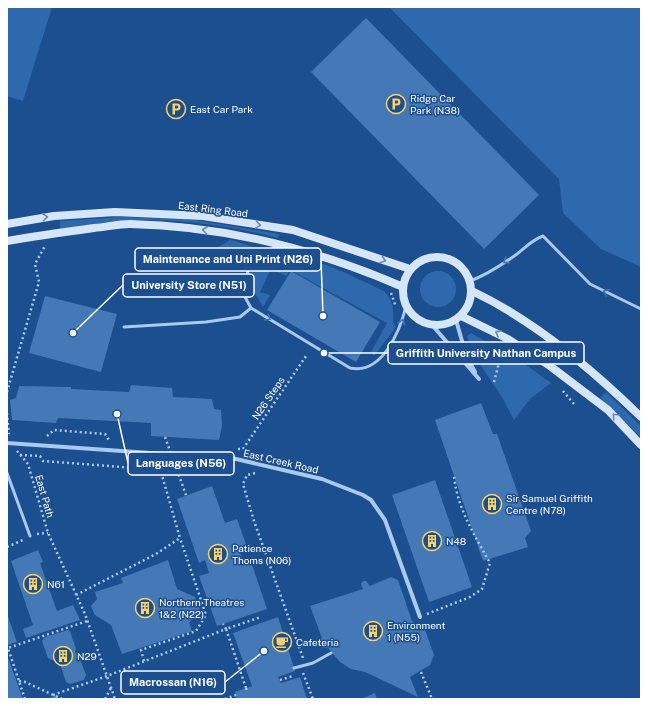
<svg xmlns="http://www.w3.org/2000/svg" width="648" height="706" viewBox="0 0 648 706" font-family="'Public Sans',sans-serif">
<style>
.green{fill:#2e69ad}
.building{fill:#4478b7}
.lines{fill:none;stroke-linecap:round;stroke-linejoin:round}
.path{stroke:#a9c9ee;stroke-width:2.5;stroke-dasharray:2 3;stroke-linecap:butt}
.lane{stroke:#a9c9ee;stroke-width:3}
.street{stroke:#a9c9ee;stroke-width:4}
.secondary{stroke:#d6e6fa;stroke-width:8}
.path-bridge{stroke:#a9c9ee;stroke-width:2.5;stroke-dasharray:2 3;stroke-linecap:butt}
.oneway{stroke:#668bba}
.oneway2{stroke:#4674ac}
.labels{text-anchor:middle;stroke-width:3;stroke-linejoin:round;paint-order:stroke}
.poi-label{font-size:10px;fill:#fff;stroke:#1b4f8f;text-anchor:start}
.street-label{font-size:10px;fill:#fff;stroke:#1b4f8f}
.leader{fill:none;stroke:#fff;stroke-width:1.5}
.callout-dot{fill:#fff;stroke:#1b4f8f;stroke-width:1.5}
.callout{fill:#1b4f8f;stroke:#fff;stroke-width:1.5}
.callout-label{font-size:11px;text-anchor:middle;font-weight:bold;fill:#fff}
</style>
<rect width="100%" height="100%" fill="#1b4f8f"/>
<path class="green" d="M7 7H52L23 101 7 96Z
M389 7H641V267L601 249 563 213 559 179Z
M121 217 195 220 279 234 278 238C227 225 171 217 118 221 100 222 79 227 60 229V221Z
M229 239 257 248 241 255 220 251 218 247 229 241Z
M279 256C316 255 351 276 384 291 393 300 394 310 393 322L396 327 374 356 371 352 387 323 290 270 286 276 271 269 260 292 270 295 263 307 252 288V271L266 261Z
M420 289a18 18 0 1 1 36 0a18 18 0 1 1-36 0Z
M471 333 522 362 551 383 530 399 514 420 502 397 473 354 467 336Z
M606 392 641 426V437L600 398Z"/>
<path class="building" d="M366 18 539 195 484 249 311 72Z
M291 271 380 322 356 362 267 310Z
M45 296 117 314 101 372 29 353Z
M131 385 172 388 173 397 212 399 214 409 221 410 222 426 219 440 151 436V423L58 418 56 423 12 420 10 400 16 398 19 386 71 387V389L129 392Z
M481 403 493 434H497L531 531 525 538 528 547 483 561 435 420Z
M435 480 472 587 429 602 392 495Z
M212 486 225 523 237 519 247 547 239 549 243 561 250 559 267 609 217 626 199 576 209 573 205 560 199 563 177 499Z
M38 550 43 562 40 563 57 611 73 605 80 620 26 638 23 629 33 625 11 561Z
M168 560 177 589 195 597 200 610 189 623 192 631 122 654 111 625 95 615 91 606 97 599 95 592 123 583 121 578Z
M391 577 398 580 412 621 417 625 423 624 434 655 430 665 410 677 418 697 365 672 351 669 340 662 328 648 319 647 318 641 322 638 310 606 363 589 361 584 363 581H366L370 586Z
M7 614 17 642 7 645Z
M278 617 295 671 278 677 281 683 300 677 307 699H237L235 692 252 686 233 633Z
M68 630 70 631 76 649 75 652 78 654 86 675 84 680 70 684 66 682 58 658 52 660 48 658 42 641 45 637Z
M7 655 23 699H7Z
M375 693 377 699H361Z
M57 695 58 699H47Z"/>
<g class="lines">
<path class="path" d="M391 293 396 307
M494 382 502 351
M563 391 574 404
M7 392 39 282 35 264 45 246
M7 413 9 434
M47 436 54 430 105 434 109 440
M238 449H243L306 356
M17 451 28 464 48 533 85 614 115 699
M20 455 40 456 43 461 135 468 141 463 159 465 210 474 220 470
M255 473 247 475 243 484 254 521 303 658
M37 534 48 533
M7 547 23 540
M76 595 156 554 180 538 159 465
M427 614 470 597 482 589 490 563C475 536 457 508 454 476
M144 661 141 650 196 631 206 615 180 538
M421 672 432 699
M303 673 313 699
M280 680 293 676
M19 681 25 682 62 699
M246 688 247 691
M53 695 107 676 226 629 223 624
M25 699 8 648 87 621
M105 699 111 688
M225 699 236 695"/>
<path class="lane" d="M277 247 254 255 249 260 245 297 251 308 350 368C382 375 400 331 406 306
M470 281C487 275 503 264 517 254 526 247 532 240 543 236L590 284 641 309
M124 327 206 322 240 317 251 308
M7 473 30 536
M294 668 313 663 331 653"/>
<path class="street" d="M456 320 466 355 475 372
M432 325 479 379
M7 443 236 459 322 479 363 495 371 500 385 520 420 617"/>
<path class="secondary" d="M7 224 54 216 115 212 203 216 293 230 410 269
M7 241C36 236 65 232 94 228 106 227 118 224 130 224 225 226 316 249 403 287
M403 291a34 34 0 1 1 68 0a34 34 0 1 1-68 0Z
M472 291C535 321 592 369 641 417
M461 316 508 339 550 366 608 410 641 445"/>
<path class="path-bridge" d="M165 437 186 495
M246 688 226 629 261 617"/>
</g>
<defs><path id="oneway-chevron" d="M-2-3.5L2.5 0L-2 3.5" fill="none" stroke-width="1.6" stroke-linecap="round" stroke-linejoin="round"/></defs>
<g class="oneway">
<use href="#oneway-chevron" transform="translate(45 217) rotate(-8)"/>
<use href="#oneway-chevron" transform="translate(258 225) rotate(9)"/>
<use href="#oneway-chevron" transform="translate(205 230) rotate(-173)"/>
<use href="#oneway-chevron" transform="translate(383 260) rotate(18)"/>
<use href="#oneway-chevron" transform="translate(498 333) rotate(-153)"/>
<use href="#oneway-chevron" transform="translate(615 416) rotate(-133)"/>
</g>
<g class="oneway2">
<use href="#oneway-chevron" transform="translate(506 261) rotate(147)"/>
<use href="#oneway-chevron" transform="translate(606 292) rotate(-154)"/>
<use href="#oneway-chevron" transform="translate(268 318) rotate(31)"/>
<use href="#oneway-chevron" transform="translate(402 322) rotate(-73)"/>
</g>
<defs>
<g id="parking-ring" transform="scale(1)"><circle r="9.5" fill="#1b4f8f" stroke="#ffd166" stroke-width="1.5"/><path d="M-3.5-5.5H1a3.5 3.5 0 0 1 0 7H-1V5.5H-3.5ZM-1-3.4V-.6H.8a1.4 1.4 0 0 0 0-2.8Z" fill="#ffd166"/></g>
<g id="building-ring" transform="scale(1)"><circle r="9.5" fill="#1b4f8f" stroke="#ffd166" stroke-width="1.5"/><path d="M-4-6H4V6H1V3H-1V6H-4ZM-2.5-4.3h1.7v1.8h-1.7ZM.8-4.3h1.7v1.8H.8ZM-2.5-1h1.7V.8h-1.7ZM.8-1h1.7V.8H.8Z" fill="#ffd166"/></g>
<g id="cafe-ring" transform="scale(1)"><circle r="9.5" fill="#1b4f8f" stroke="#ffd166" stroke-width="1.5"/><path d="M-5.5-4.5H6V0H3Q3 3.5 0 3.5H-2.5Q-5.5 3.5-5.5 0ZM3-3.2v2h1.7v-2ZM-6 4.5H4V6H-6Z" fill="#ffd166"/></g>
</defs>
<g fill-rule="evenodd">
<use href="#parking-ring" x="396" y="104"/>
<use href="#parking-ring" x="176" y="109"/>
<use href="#building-ring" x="492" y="504"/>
<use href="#building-ring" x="432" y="541"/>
<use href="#building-ring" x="218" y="554"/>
<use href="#building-ring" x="33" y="584"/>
<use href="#building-ring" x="145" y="608"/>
<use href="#building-ring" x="373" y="631"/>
<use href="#cafe-ring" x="282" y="642"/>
<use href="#building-ring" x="63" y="656"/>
</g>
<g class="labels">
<g class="poi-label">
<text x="410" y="102">Ridge Car<tspan x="410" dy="12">Park (N38)</tspan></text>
<text x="190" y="113">East Car Park</text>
<text x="506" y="502">Sir Samuel Griffith<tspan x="506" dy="12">Centre (N78)</tspan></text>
<text x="446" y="545">N48</text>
<text x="232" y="552">Patience<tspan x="232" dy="12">Thoms (N06)</tspan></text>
<text x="47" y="588">N61</text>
<text x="159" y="606">Northern Theatres<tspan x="159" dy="12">1&amp;2 (N22)</tspan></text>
<text x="387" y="629">Environment<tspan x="387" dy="12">1 (N55)</tspan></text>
<text x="296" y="646">Cafeteria</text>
<text x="77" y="660">N29</text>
</g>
<g class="street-label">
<text transform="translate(213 209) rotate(7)" y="4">East Ring Road</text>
<text transform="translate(268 398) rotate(-56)" y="4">N26 Steps</text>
<text transform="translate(281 461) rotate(13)" y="4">East Creek Road</text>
<text transform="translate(45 496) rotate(74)" y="4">East Path</text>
</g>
</g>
<path class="leader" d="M323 316L321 259M73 333L123 285M324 353L388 353M117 414L128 463M264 651L225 682"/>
<g class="callout-dot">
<circle cx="323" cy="316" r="4"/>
<circle cx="73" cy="333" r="4"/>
<circle cx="324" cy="353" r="4"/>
<circle cx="117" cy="414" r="4"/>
<circle cx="264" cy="651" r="4"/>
</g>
<g class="callout">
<rect x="135" y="248" width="186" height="23" rx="4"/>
<rect x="123" y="274" width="131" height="23" rx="4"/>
<rect x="388" y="342" width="196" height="22" rx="4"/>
<rect x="128" y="452" width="106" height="23" rx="4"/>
<rect x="121" y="671" width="104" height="23" rx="4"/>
</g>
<g class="callout-label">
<text x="228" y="263">Maintenance and Uni Print (N26)</text>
<text x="189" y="289">University Store (N51)</text>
<text x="486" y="357">Griffith University Nathan Campus</text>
<text x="181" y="467">Languages (N56)</text>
<text x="173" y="686">Macrossan (N16)</text>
</g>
<rect width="648" height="706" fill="none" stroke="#ffffff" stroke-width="16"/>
</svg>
